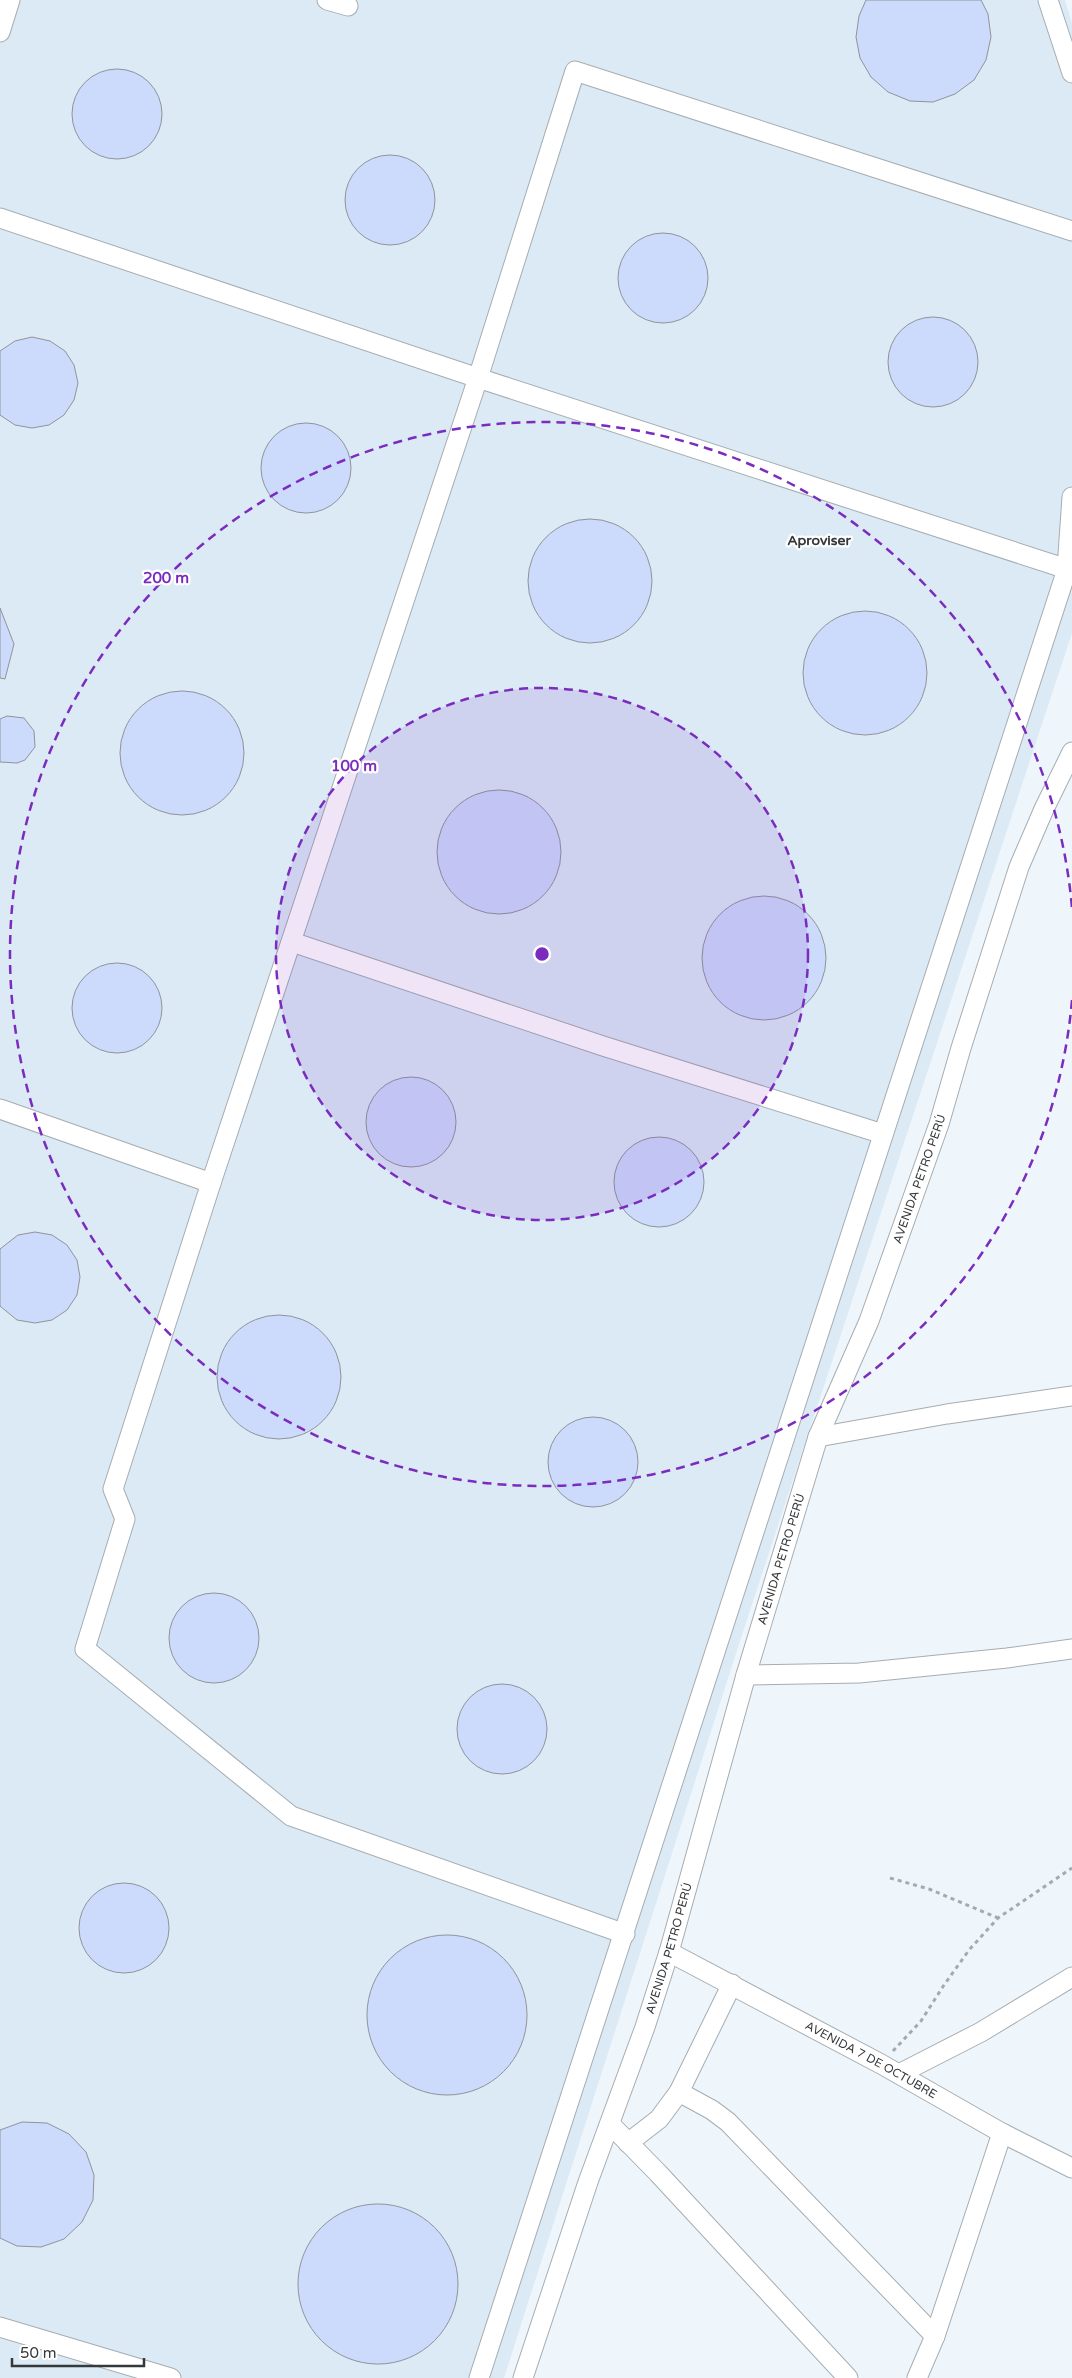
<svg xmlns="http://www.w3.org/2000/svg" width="1072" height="2378" viewBox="0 0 1072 2378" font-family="'Varela Round',sans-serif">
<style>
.built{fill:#dbeaf5}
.building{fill:#ccdafb;stroke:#90939b}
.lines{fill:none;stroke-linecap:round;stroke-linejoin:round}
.minor-casing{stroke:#a6adb2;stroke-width:21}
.path{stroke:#a4aaae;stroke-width:3;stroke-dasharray:4 4;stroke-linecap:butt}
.minor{stroke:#fff;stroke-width:19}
.ring{fill:none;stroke:#7b2cbf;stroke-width:2.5;stroke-dasharray:9 6}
.labels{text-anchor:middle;stroke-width:4.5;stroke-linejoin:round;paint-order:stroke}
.street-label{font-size:12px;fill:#36393b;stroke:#fff}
.neighbourhood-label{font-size:14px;font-weight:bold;fill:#36393b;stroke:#fff}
.centre{fill:#7b2cbf;stroke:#fff;stroke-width:2.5}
.ring-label{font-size:15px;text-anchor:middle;font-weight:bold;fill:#7b2cbf;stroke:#fff;stroke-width:4.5;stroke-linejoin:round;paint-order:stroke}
</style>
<rect width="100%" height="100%" fill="#eef6fc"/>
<path class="built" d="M0 0H1065L1072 23V633L739 1644 504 2378H0Z"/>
<path class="building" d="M866 0H981L988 14 991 37 986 60 974 80 955 94 933 102 910 101 888 92 871 77 860 58 856 37 859 16Z
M72 114a45 45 0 1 1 90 0a45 45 0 1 1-90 0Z
M345 200a45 45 0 1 1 90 0a45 45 0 1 1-90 0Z
M618 278a45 45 0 1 1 90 0a45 45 0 1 1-90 0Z
M888 362a45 45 0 1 1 90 0a45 45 0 1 1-90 0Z
M32 337 50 341 65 351 74 365 78 383 74 400 64 415 49 425 32 428 15 425 0 415V351L15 341Z
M261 468a45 45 0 1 1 90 0a45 45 0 1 1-90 0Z
M528 581a62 62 0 1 1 124 0a62 62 0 1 1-124 0Z
M0 608 14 644 5 679 0 678Z
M803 673a62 62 0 1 1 124 0a62 62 0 1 1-124 0Z
M120 753a62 62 0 1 1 124 0a62 62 0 1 1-124 0Z
M7 716 24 718 34 731 35 747 25 760 17 763 0 762V719Z
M437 852a62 62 0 1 1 124 0a62 62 0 1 1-124 0Z
M702 958a62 62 0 1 1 124 0a62 62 0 1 1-124 0Z
M72 1008a45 45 0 1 1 90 0a45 45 0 1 1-90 0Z
M366 1122a45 45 0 1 1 90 0a45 45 0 1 1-90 0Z
M614 1182a45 45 0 1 1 90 0a45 45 0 1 1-90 0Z
M35 1232 52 1235 67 1245 77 1260 80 1277 77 1295 67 1310 52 1320 35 1323 17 1320 0 1306V1249L18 1235Z
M217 1377a62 62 0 1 1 124 0a62 62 0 1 1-124 0Z
M548 1462a45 45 0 1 1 90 0a45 45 0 1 1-90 0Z
M169 1638a45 45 0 1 1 90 0a45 45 0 1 1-90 0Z
M457 1729a45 45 0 1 1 90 0a45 45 0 1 1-90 0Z
M79 1928a45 45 0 1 1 90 0a45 45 0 1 1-90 0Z
M367 2015a80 80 0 1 1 160 0a80 80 0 1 1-160 0Z
M22 2122 47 2123 69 2134 86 2152 94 2175 93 2200 82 2222 64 2239 41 2247 17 2246 0 2238V2130Z
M298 2284a80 80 0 1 1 160 0a80 80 0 1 1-160 0Z"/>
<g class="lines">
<g class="minor-casing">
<g id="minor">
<path d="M327 0 348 6"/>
<path d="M1048 0 1072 73"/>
<path d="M0 32 10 0"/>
<path d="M0 218 478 378 1067 569 1072 497"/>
<path d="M292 942 603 1046 883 1134"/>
<path d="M0 1109 211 1183 113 1489 125 1519 85 1649 291 1816 625 1934"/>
<path d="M211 1183 478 378 575 71 1072 231"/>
<path d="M818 1437 947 1414 1072 1396"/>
<path d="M746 1675 859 1673 1007 1658 1072 1649"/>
<path id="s1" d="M669 1952 881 2064 1002 2133 1072 2168"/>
<path d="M899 2074 981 2032 1072 1977"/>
<path d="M679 2092 712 2110 728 2122 935 2336"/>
<path d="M610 2124 658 2173 848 2378"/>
<path d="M628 2143 659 2119 679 2092 732 1984"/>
<path d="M0 2327 171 2378"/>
<path d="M479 2378 1072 554"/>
<path id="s2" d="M523 2378 588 2182 645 2027 669 1952 746 1675 818 1437 869 1321 939 1124 961 1048 1019 867 1044 809 1072 752"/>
<path d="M917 2378 935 2336 1002 2133"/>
</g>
</g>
<path class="path" d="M890 1878 929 1889 998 1918
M893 2051 921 2021 944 1985 969 1950 998 1918 1072 1868"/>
<use href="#minor" class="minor"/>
</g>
<circle cx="542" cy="954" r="266" fill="#7b2cbf" fill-opacity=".12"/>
<g class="ring">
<circle cx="542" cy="954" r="266"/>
<path d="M1072 1000A532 532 0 1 1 1072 908"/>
</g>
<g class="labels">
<g class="street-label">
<text dy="4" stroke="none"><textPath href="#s2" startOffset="1264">AVENIDA PETRO PERÚ</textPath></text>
<text dy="4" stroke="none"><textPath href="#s2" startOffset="859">AVENIDA PETRO PERÚ</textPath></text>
<text dy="4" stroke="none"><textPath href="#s2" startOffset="454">AVENIDA PETRO PERÚ</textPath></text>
<text dy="4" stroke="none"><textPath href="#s1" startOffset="229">AVENIDA 7 DE OCTUBRE</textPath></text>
</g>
<g class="neighbourhood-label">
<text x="819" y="545">Aproviser</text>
</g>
</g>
<circle cx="542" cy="954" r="8" class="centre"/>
<g class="ring-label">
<text x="166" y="583">200 m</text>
<text x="354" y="771">100 m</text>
</g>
<path d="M12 2358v8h132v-8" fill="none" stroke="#36393b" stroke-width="2.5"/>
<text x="20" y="2358" font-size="15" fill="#36393b" stroke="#ffffff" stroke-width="4" paint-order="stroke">50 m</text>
</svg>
